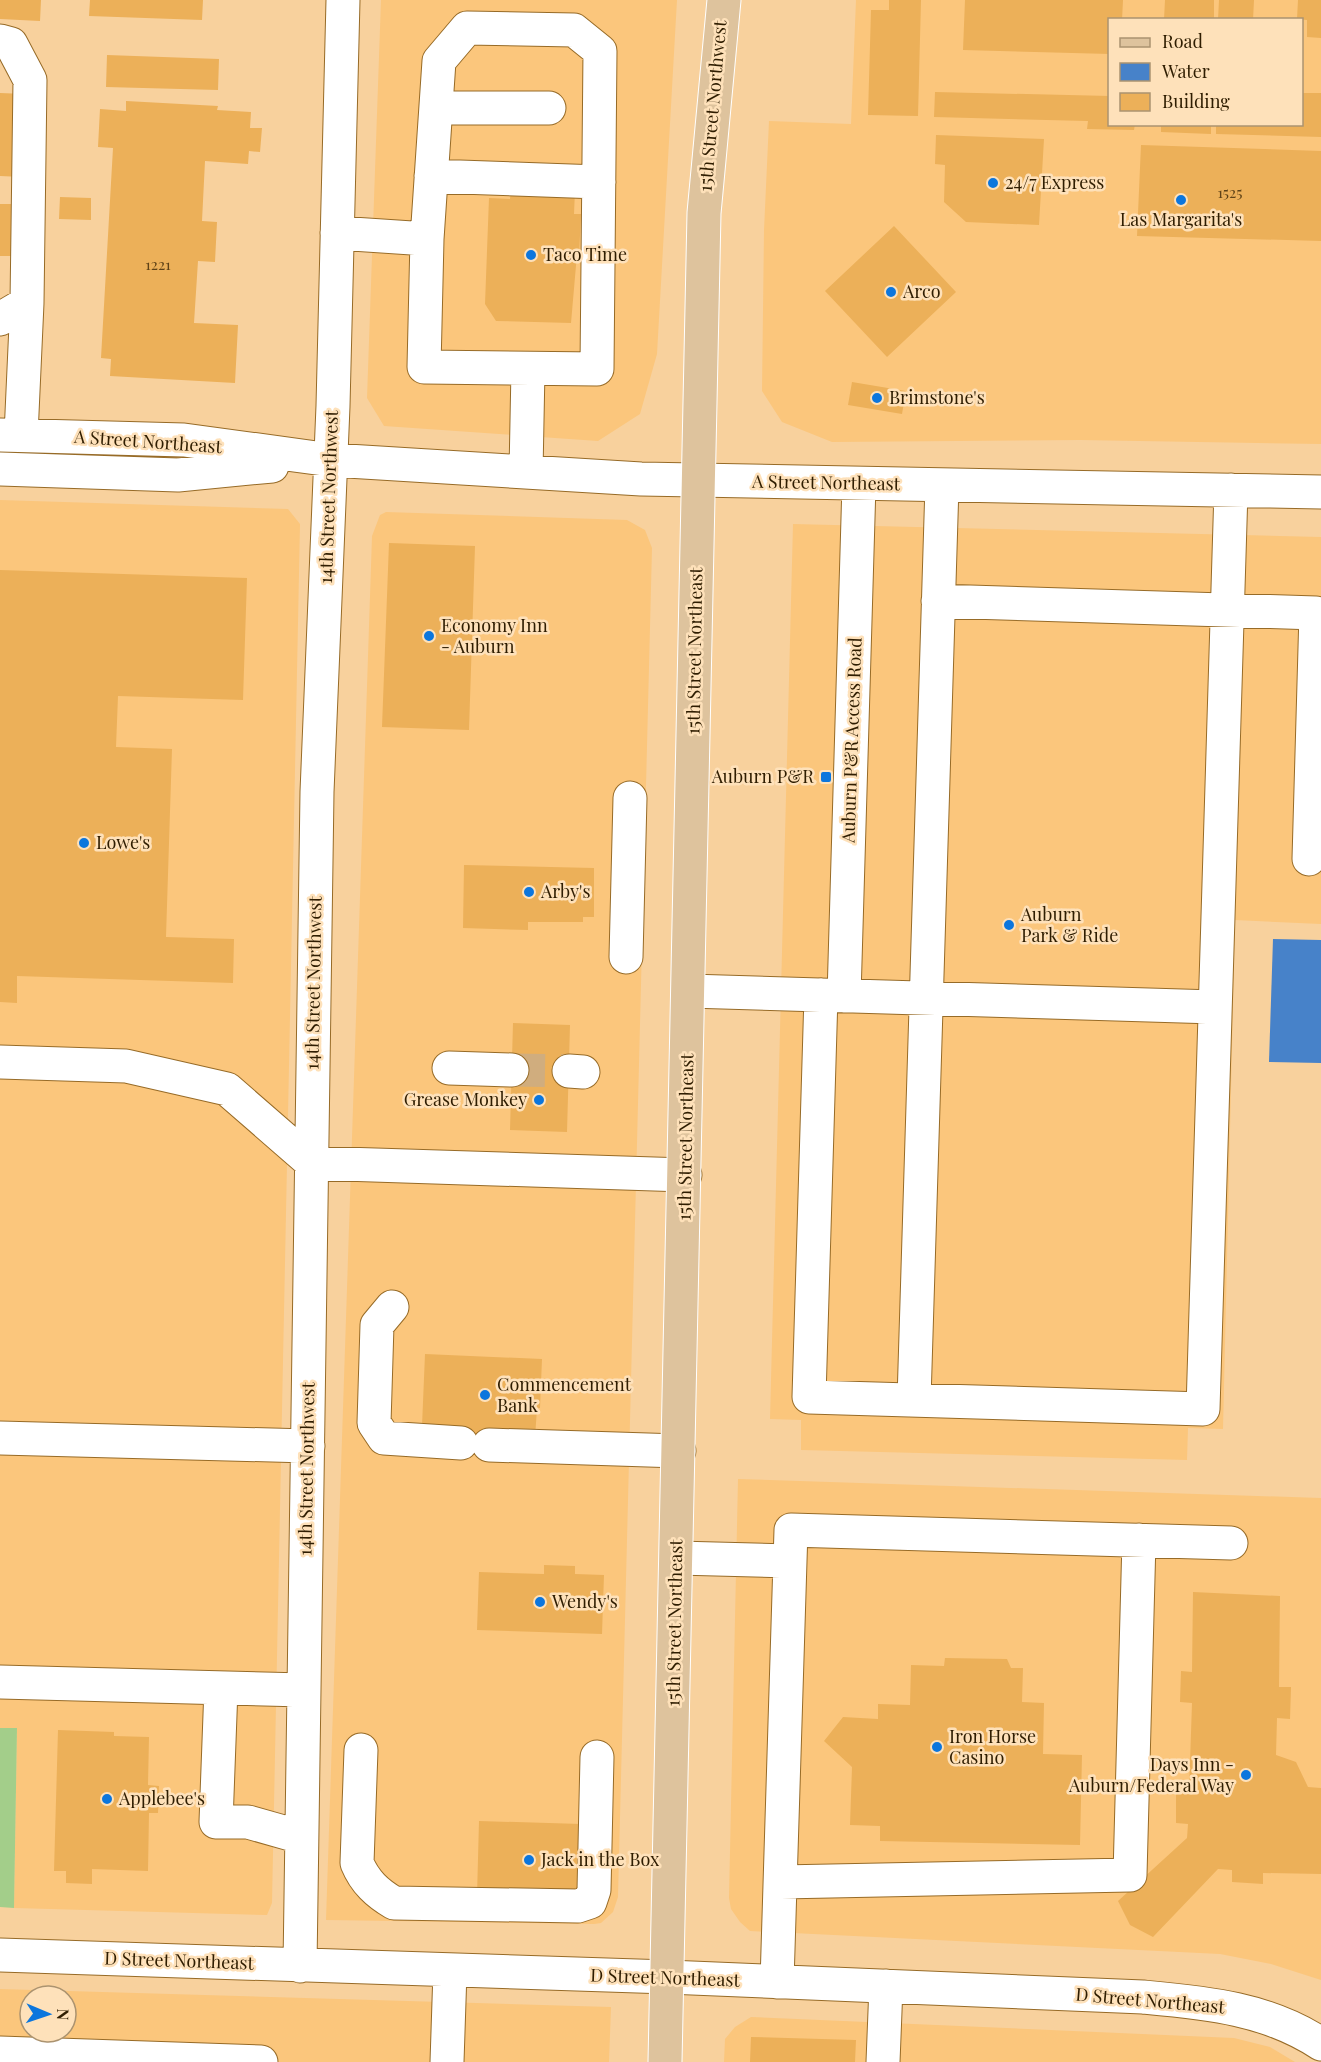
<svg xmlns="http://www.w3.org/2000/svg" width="1321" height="2062" viewBox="0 0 1321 2062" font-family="'Playfair Display',serif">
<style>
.built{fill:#fbc67c;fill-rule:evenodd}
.green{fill:#a3ce8a}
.water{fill:#4782c9}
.building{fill:#ecb059}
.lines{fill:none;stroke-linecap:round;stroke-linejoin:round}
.minor-tunnel{stroke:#d0ad7e;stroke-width:33;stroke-dasharray:33 16;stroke-linecap:butt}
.minor-casing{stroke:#976b27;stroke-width:35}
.major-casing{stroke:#fff;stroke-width:35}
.minor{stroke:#fff;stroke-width:33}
.major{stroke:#dec39d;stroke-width:33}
.poi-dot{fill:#0c76dd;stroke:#fee1ba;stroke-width:2}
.labels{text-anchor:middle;stroke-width:5;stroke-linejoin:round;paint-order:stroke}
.number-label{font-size:15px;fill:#5e4217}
.street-label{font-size:18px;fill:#2f1d01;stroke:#fee1ba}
.poi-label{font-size:18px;fill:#2f1d01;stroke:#fee1ba;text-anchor:start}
</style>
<rect width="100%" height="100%" fill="#f8d19d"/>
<path class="built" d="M381 0H677L657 354 640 414 598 441 384 426 367 398Z
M856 0H1321V444L1080 440 832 442 782 422 762 391 764 230 769 121 851 124ZM1110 20H1302V124H1110Z
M0 500 288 509 300 524 272 1903 267 1915 14 1908 17 1729 0 1728Z
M386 512 627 520 645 530 652 548 618 1897 613 1912 601 1923 594 1924 326 1920 372 536 380 515Z
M793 524 1321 537V924L1235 920 1223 1429 1188 1428 1187 1460 801 1450V1420L770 1419Z
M738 1479 1321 1498V1980L1271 1964 1220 1954 750 1931 740 1922 731 1909 729 1898Z
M0 1989 611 2007 609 2062H0ZM30 1996H66V2032H30Z
M751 2017 1234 2038 1270 2047 1295 2062H724L725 2039 735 2027Z"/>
<path class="green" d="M0 1728H17L14 1908 0 1907Z"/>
<path class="water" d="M1273 939 1321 940V1063L1269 1062Z"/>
<path class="building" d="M0 0H41L40 21 0 19Z
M90 0H203L202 20 89 16Z
M889 0H921L918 116 868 115 871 10H889Z
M965 0H1123L1122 20H1110V54L963 50Z
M1165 0H1214V20H1164Z
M1219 0H1254L1253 20H1218Z
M1298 0H1321V38L1307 37V20L1297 19Z
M107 55 219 59 218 90 106 87Z
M935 92 1110 96V124H1135L1134 130 1087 129 1088 121 934 117Z
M0 93 25 94 22 177 0 176Z
M1302 93H1321V137L1216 134V124H1302Z
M126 101 218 106 217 110 251 112 250 128H262L260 152 249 151 248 164 205 161 202 221 217 222 215 262 198 261 194 323 238 325 235 383 110 376 111 359 101 358 113 148 98 147 100 109 126 111Z
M1161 124H1211V134L1161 132Z
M936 135 1044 139 1039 225 966 222 944 202 945 165 935 164Z
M1141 145 1321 151V241L1137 236Z
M511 187 575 190 574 214H581L579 256 577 254 571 323 496 321 485 304 489 198 510 199Z
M60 197 91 198V220L59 219Z
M0 204H20L18 256H0Z
M894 226 956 292 887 357 825 291Z
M852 382 906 391 902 414 848 405Z
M389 543 475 546 469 730 382 727Z
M0 570 247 578 243 700 118 696 116 747 172 749 166 937 234 939 233 983 17 976V1003L0 1002Z
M464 865 594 868V917H583V922H528V930L463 928Z
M513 1023 570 1025 567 1132 510 1130Z
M425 1354 542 1359 540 1408H537L535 1438 488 1455 461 1454 422 1426Z
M544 1565 575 1566V1574L604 1575 602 1634 477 1630 479 1572 544 1574Z
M1193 1592 1280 1596 1279 1687H1291L1290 1719 1277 1718 1276 1755 1296 1762 1308 1787 1321 1788V1874L1263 1873V1884L1232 1882V1870L1218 1869 1153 1937 1130 1925 1118 1901 1187 1838 1188 1824 1176 1823V1792L1189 1793 1192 1703 1180 1702 1181 1671 1192 1672Z
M945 1658 1007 1659 1011 1668H1023L1022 1702 1044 1703 1043 1754 1082 1755 1080 1845 880 1841V1826L850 1825 852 1767 824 1741 843 1717 878 1719V1704L910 1705 911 1665 944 1666Z
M58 1730 114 1732V1736L149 1737 148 1785 159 1786 158 1813H149L148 1871 92 1869V1884L66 1883V1871H54Z
M479 1821 581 1824 579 1899 477 1896Z
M751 2037 856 2040 855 2062H750Z"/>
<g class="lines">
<path class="minor-tunnel" d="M512 1070 569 1071"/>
<g class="minor-casing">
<path id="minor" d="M467 28 574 30 600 51 597 369 424 367 427 239 439 61Z
M0 41 11 44 30 80 27 303 0 319
M436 108H549
M431 176 599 182
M337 233 427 239
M0 435 184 440 331 460 641 479 1321 492
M21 435 27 303
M0 469 178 475 272 466
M526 472 528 369
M938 601 1316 613 1309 859
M626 957 630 798
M689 991 1215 1007
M821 995 809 1397 1203 1409 1231 490
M844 996 859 484
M0 1062 126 1066 227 1089 312 1163 685 1175
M449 1068 512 1070
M569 1071 583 1072
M392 1307 377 1325 374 1423 384 1438 461 1443
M914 1400 942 485
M0 1438 308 1446
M489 1445 679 1451
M677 1558 790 1561 791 1530 1231 1543
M0 1682 304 1690
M221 1688 216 1822H248L301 1837
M361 1750 357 1863C365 1882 377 1893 394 1903L578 1906 590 1902 594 1890 597 1757
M781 1882 1130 1875 1139 1540
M0 1955 668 1977 1143 1997C1207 2003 1266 2008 1321 2044
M300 1966 317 792 333 406 343 0
M777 1982 790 1561
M0 2053 261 2062
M447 2062 450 1971
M883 2062 886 1986"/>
</g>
<g class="major-casing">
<path id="major" d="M665 2062 704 213 724 0"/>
</g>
<use href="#minor" class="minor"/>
<use href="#major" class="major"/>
</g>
<g class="poi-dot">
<circle cx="993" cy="183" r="6"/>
<circle cx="1181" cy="200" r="6"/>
<circle cx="531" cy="255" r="6"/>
<circle cx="891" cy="292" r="6"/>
<circle cx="877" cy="398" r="6"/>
<circle cx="429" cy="636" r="6"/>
<rect x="820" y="771" width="12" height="12" rx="3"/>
<circle cx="84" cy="843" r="6"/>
<circle cx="529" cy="892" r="6"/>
<circle cx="1009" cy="925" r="6"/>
<circle cx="539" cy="1100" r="6"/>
<circle cx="485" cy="1395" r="6"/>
<circle cx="540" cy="1602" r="6"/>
<circle cx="937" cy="1747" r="6"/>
<circle cx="1246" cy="1775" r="6"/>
<circle cx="107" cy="1799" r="6"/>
<circle cx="529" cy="1860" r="6"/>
</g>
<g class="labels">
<g class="number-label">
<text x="1230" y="198">1525</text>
<text x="158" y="270">1221</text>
</g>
<g class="street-label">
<text transform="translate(713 106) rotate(-85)" y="6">15th Street Northwest</text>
<text transform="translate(148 442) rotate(4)" y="6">A Street Northeast</text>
<text transform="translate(826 483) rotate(1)" y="6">A Street Northeast</text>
<text transform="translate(329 497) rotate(-88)" y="6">14th Street Northwest</text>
<text transform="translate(695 651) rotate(-89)" y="6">15th Street Northeast</text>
<text transform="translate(852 740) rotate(-88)" y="6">Auburn P&amp;R Access Road</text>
<text transform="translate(314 983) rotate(-89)" y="6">14th Street Northwest</text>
<text transform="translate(686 1137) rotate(-89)" y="6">15th Street Northeast</text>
<text transform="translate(307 1469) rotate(-89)" y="6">14th Street Northwest</text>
<text transform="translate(675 1623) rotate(-89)" y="6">15th Street Northeast</text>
<text transform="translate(179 1961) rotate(2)" y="6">D Street Northeast</text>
<text transform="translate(665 1978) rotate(2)" y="6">D Street Northeast</text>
<text transform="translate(1150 2001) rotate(5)" y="6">D Street Northeast</text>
</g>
<g class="poi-label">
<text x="1005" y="189">24/7 Express</text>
<text x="1181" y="226" text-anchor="middle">Las Margarita's</text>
<text x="543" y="261">Taco Time</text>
<text x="903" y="298">Arco</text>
<text x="889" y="404">Brimstone's</text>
<text x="441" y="632">Economy Inn<tspan x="441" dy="21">- Auburn</tspan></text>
<text x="814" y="783" text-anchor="end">Auburn P&amp;R</text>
<text x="96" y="849">Lowe's</text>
<text x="541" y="898">Arby's</text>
<text x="1021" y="921">Auburn<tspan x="1021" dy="21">Park &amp; Ride</tspan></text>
<text x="527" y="1106" text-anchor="end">Grease Monkey</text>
<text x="497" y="1391">Commencement<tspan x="497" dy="21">Bank</tspan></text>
<text x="552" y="1608">Wendy's</text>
<text x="949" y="1743">Iron Horse<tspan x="949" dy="21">Casino</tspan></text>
<text x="1234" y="1771" text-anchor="end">Days Inn -<tspan x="1234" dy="21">Auburn/Federal Way</tspan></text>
<text x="119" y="1805">Applebee's</text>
<text x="541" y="1866">Jack in the Box</text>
</g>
</g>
<rect x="1108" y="18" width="195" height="108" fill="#fee1ba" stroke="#ab9370" stroke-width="1.5"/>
<rect x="1120" y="38" width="30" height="9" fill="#dec39d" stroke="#ab9370" stroke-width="1.5"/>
<text x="1162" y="48" font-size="18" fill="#2f1d01">Road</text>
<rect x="1120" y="63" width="30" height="18" fill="#4782c9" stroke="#ab9370" stroke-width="1.5"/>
<text x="1162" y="78" font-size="18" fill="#2f1d01">Water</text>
<rect x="1120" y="93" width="30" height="18" fill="#ecb059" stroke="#ab9370" stroke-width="1.5"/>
<text x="1162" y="108" font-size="18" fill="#2f1d01">Building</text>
<g transform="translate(48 2014) rotate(92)"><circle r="28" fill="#fee1ba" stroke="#ab9370" stroke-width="1.5"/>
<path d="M0-4.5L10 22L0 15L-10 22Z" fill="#0c76dd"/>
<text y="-9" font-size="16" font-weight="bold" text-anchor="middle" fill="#2f1d01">N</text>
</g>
</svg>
